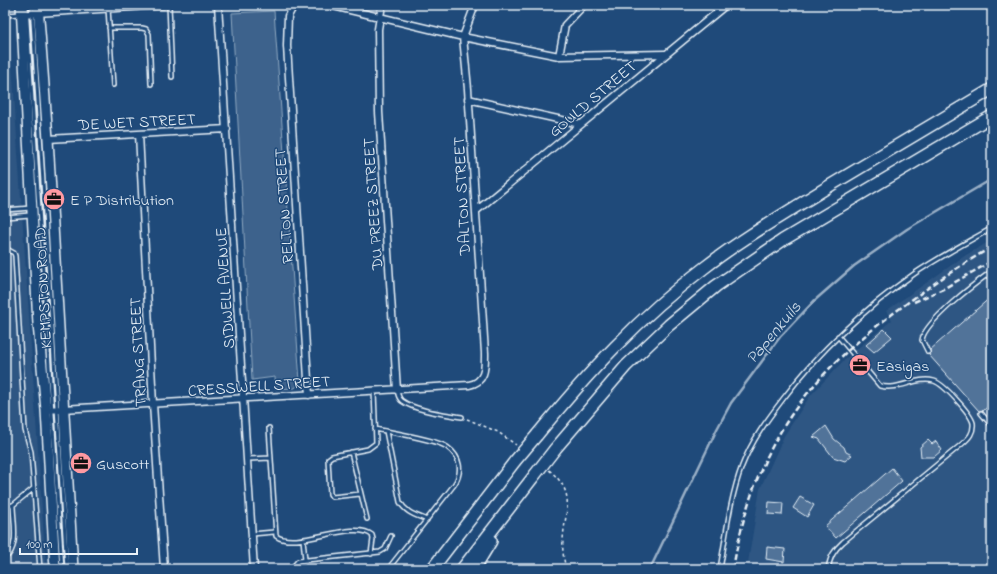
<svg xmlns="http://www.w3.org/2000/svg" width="997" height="574" viewBox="0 0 997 574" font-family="'Indie Flower',sans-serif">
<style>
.built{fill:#2e5683}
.green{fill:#3c628c;stroke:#92aac2}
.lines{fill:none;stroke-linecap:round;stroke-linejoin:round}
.stream{stroke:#9ab0c7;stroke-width:2.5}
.building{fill:#517399;stroke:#e8f1f8}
.service-casing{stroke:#e8f1f8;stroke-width:6}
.minor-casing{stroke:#e8f1f8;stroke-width:9}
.secondary-casing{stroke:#e8f1f8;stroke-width:12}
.motorway-casing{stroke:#e8f1f8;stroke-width:14}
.path{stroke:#e8f1f8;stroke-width:1.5;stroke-dasharray:3 3;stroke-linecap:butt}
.service{stroke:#1f4a7a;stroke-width:3}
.minor{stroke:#1f4a7a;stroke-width:6}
.secondary{stroke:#1f4a7a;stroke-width:9}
.motorway{stroke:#1f4a7a;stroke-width:11}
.rail{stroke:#e8f1f8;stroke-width:2.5;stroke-dasharray:6 3;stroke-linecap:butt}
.motorway-bridge-casing{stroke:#e8f1f8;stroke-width:14;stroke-linecap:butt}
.motorway-bridge{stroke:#1f4a7a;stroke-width:11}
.labels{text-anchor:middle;stroke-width:3;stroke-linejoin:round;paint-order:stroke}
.street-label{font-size:16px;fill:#e8f1f8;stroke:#1f4a7a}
.poi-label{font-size:16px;fill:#e8f1f8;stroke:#1f4a7a;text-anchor:start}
.water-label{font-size:17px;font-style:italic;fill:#d4e1ec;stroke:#1f4a7a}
</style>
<rect width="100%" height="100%" fill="#1f4a7a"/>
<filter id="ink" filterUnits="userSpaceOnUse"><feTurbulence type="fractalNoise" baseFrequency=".025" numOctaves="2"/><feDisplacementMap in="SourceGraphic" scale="8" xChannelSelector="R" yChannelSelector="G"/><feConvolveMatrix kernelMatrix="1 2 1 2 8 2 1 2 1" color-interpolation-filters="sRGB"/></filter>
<g filter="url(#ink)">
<path class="built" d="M5 5H8L46 569H5Z
M992 240V569H747L760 489 784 436 810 396 845 359 892 320 886 311 966 255Z"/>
<path class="green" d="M274 11 300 382 295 388 276 389 275 377 252 380 232 13Z"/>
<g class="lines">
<path class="stream" d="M650 569 717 429 731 403 780 337 814 301 854 266 907 229 992 179"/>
</g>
<path class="building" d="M992 296V403L983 411H979L929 355 930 350Z
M884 329 892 337 874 352 866 345Z
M826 426 834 439 844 447 846 452 852 455 845 461 833 457 819 439 813 437Z
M928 440 932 444 936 441 942 450 934 457H921L920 447Z
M892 468 902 481 836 538 825 526Z
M800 497 814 505 807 517 793 508Z
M769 502 783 503 782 515 768 514Z
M767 547 785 549 784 562 766 559Z"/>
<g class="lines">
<g class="service-casing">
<path id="service" d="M26 5 62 569
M32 5 67 569
M169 5 172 77
M108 8 113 85
M5 15 21 14
M109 28H142L146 29 149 34 151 84
M5 210 31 208
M5 217 30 215
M5 248 14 253 15 256 25 430 31 452 40 569
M928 352 922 340C924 322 977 282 992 271
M397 390C398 394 398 398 402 401 416 411 445 414 462 417
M981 413 992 426
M269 428 276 536C296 551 353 519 372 535L373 539 371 554
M375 429C390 432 438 440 447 447 461 457 463 472 454 485L388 569
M386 431 400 502C406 513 416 515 427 520
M351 452 367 519
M248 459 270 458
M360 494 332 497 330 494 328 459 332 456 368 449 376 443 374 391
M5 506 13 505 34 488
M252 534 274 532
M303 539 305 560
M5 558C20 548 13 521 13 505
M291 569 298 561 380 552 385 549 391 536
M720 569C726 535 730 498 742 466 752 440 767 420 783 399 820 350 864 309 914 274 939 257 966 243 992 228
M828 569C830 557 834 550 843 542L962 444C969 438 974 433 973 423 971 414 944 384 934 381 916 376 899 391 880 386L838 336"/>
</g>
<g class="minor-casing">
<path id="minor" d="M218 5 254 569
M294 5 288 16 287 46 309 395
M329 5 463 37 559 56 665 54
M382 5 378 29 379 112 397 390
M21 14 164 5
M559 56 565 25 584 5
M468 99 580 124
M139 134 153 404 164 569
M48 139 227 129
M476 211 726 5
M46 410 469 385C486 382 485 367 485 353L468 89 463 37 475 5"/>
</g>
<g class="secondary-casing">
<path id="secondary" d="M21 5 38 324 46 410 55 569
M38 5 48 139 73 569"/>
</g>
<g class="motorway-casing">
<path id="motorway" d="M537 435C587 374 640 316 704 268 744 237 788 212 831 185 884 153 938 121 992 89
M555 449 626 366 669 325 716 286 783 240 992 116
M432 569 515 461
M462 569 534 476
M474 569 491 541"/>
</g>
<path class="path" d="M467 419 498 432 516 445
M549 470C578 494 564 511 563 541 562 551 564 560 566 569"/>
<use href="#service" class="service"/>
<use href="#minor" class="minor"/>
<use href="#secondary" class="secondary"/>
<use href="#motorway" class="motorway"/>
<path class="rail" d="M914 302 943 289 992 261
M733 569C754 445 806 376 906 304 934 283 962 264 992 247"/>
<g class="motorway-bridge-casing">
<path id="motorway-bridge" d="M515 461 537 435
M534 476 555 449"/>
</g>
<use href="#motorway-bridge" class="motorway-bridge"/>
</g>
</g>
<defs>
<g id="office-disc" transform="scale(1.15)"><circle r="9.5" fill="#ff9aa2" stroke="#1f4a7a"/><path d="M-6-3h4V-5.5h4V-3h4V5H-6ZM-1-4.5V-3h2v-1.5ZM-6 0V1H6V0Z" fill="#111"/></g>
</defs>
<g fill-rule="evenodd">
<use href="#office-disc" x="54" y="199"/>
<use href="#office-disc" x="860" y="365"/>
<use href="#office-disc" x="81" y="463"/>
</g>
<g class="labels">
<g class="street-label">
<text transform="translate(592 98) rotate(-40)" y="6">GOULD STREET</text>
<text transform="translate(137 121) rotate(-3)" y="6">DE WET STREET</text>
<text transform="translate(461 196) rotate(-93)" y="6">DALTON STREET</text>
<text transform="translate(372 204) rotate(-94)" y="6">DU PREEZ STREET</text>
<text transform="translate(283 206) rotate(-94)" y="6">RELTON STREET</text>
<text transform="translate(42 288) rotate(-93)" y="6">KEMPSTON ROAD</text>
<text transform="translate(224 288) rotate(-94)" y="6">SIDWELL AVENUE</text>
<text transform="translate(137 352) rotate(-93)" y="6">TRANG STREET</text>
<text transform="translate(259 385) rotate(-4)" y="6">CRESSWELL STREET</text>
</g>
<g class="poi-label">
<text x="70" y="205">E P Distribution</text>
<text x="876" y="371">Easigas</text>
<text x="96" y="469">Guscott</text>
</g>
<g class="water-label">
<text transform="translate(773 332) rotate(-50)" y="6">Papenkuils</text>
</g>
</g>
<rect width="997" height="574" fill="none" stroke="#1f4a7a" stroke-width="20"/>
<rect x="10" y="10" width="977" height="554" fill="none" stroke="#e8f1f8" stroke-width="1.5" filter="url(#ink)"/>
<path d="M20 548v6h117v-6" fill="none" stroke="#e8f1f8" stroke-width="2"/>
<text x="26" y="548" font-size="12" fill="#e8f1f8" stroke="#1f4a7a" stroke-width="3" paint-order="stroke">100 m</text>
</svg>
